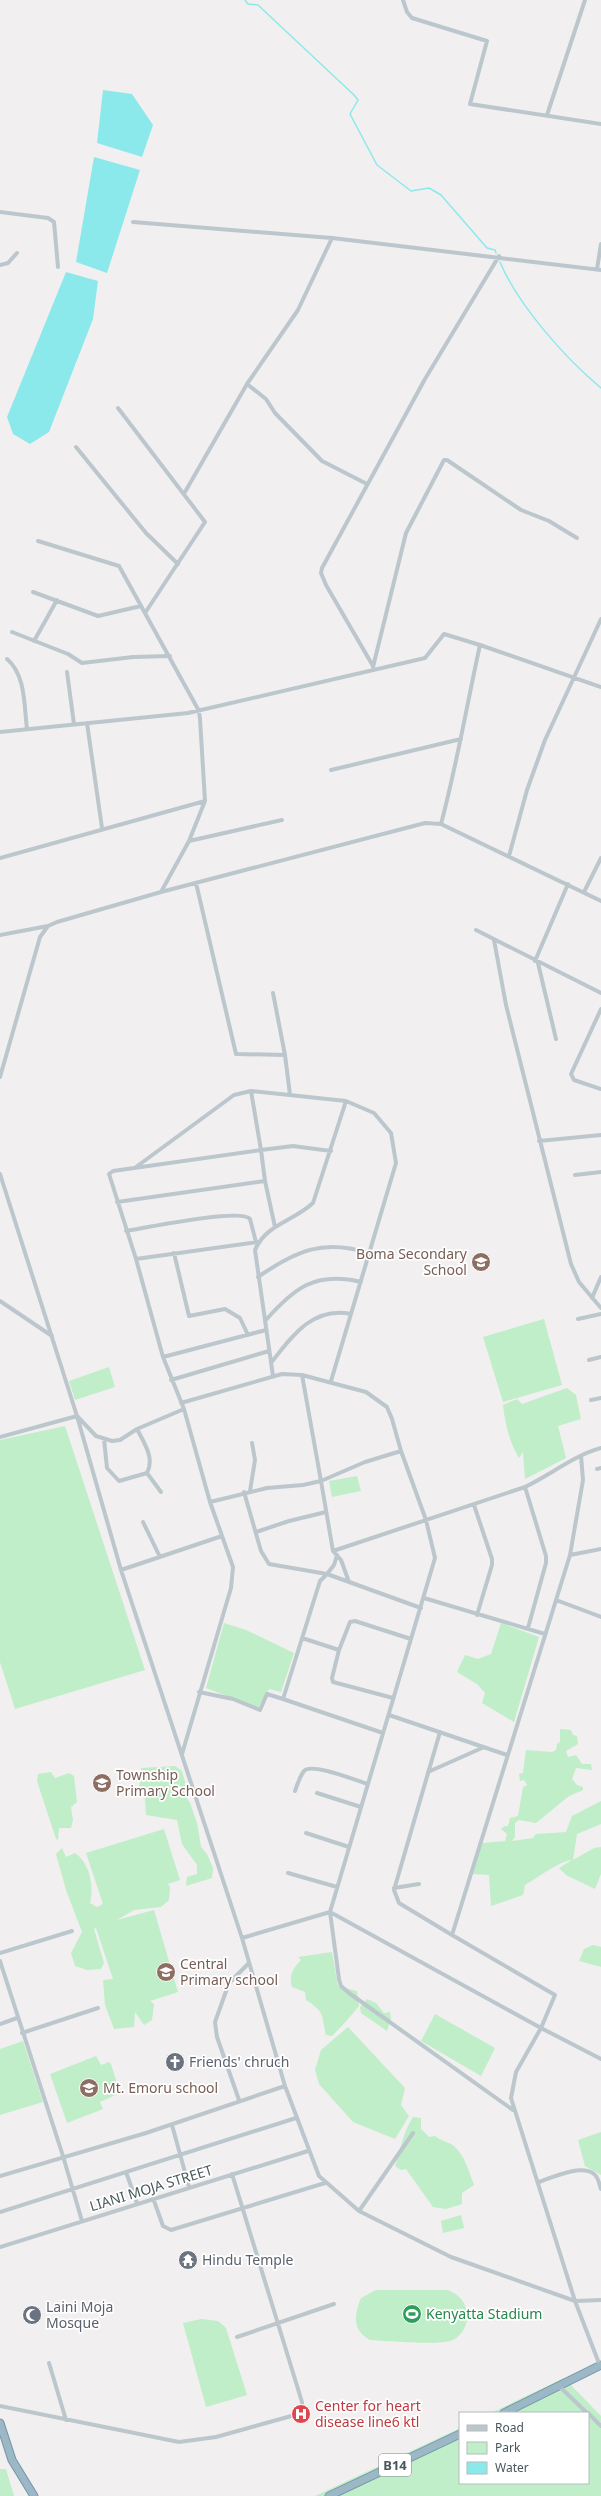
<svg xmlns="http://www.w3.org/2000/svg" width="601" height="2496" viewBox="0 0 601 2496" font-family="'Noto Sans',sans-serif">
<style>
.green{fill:#bfeec8}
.water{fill:#8ce9eb}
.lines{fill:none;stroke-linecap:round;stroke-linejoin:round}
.stream{stroke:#8ce9eb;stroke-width:1.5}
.trunk-casing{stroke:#7397a9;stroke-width:9}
.minor{stroke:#bbc7cc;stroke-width:4}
.trunk{stroke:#9cb8c6;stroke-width:7}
.labels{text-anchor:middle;stroke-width:3.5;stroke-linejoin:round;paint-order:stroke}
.shield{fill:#fff;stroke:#7f898d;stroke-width:1}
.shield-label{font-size:13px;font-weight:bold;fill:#48575c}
.education-label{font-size:14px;fill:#785e54;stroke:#fff;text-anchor:start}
.worship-label{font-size:14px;fill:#5b616d;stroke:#fff;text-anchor:start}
.street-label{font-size:14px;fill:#48575c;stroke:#fff}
.leisure-label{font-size:14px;fill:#27864d;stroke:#fff;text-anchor:start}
.health-label{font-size:14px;fill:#be3a42;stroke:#fff;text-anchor:start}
</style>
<rect width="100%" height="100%" fill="#f2eff0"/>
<path class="green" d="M544 1319 562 1385 503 1402 483 1337Z
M109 1367 115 1387 75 1400 69 1381Z
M567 1388 576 1395 581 1419 558 1426 566 1458 525 1479 523 1452 519 1458C509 1441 505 1423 503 1405L517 1399 522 1404Z
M65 1426 145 1670 15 1709 0 1662V1440Z
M357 1476 361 1491 332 1497 329 1481Z
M224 1623 246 1630 294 1653 281 1692 269 1689 258 1708 206 1688Z
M501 1623 539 1637 514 1722 482 1703 485 1693 477 1684 457 1672 465 1655 478 1659 491 1654Z
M560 1729 571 1730 573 1735 577 1736 578 1744 566 1751 568 1757 576 1755 582 1764H591L592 1770 576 1768 572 1779 577 1785 583 1787V1790L569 1796 536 1823 519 1820 515 1823V1837L512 1841 533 1838 536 1834 566 1832 572 1816 601 1801V1824L577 1834 573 1860 594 1848 601 1847V1874L595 1889 566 1875 559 1868 572 1860C560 1861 537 1878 525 1885L523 1895 491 1906 489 1875 473 1874 482 1843 505 1841 507 1834 501 1829 505 1826H508L510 1818 518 1816 523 1787 527 1785 524 1780 520 1781 519 1774 523 1773 526 1750 552 1752 556 1750 557 1744 560 1742Z
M175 1766 182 1771 185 1782 184 1794 190 1803 197 1823 201 1847 207 1854 213 1868 212 1878 186 1886 187 1877 197 1874V1865L182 1844 177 1820 146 1815 145 1798 139 1789 141 1768Z
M51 1772 55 1778 69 1773 74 1776 77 1802 71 1807 73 1820 71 1828H59L58 1840 56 1839 37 1781 38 1774Z
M164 1829 180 1880 168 1884 170 1887 169 1900 161 1907 134 1910 117 1920 154 1910 178 1992 150 2001 154 2004 152 2020 144 2025 135 2012 134 2027 114 2029 105 2005 103 1980 113 1979 96 1928 94 1929 104 1963 101 1969 87 1970 75 1966 71 1953 82 1932 66 1890 56 1854 62 1848 66 1857 75 1853C90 1863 94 1886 90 1903L97 1907 103 1904 86 1853Z
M593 1945 601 1947V1967L579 1961 584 1949Z
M332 1952 338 1986 357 1991 359 2006C350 2017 342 2026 332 2036L326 2035C321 2015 326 2013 306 2000L305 1992 292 1987C289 1975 292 1970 301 1960L298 1957Z
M367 1999 376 2003 384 2013 390 2012 391 2019 387 2031 361 2013 360 2007Z
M435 2014 495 2048 481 2076 421 2041Z
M348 2027 405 2088 401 2105 409 2116 395 2139 353 2122 319 2084 315 2070 321 2050Z
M23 2041 43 2102 0 2115V2049Z
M96 2056 101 2065 109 2062 111 2064 120 2093 100 2102 103 2109 67 2123 50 2074Z
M413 2117 421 2118V2129L429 2137 435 2136C441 2141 449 2142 454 2146 465 2156 469 2172 474 2185L462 2193V2204L446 2209 433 2207 406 2169 401 2170 395 2166C401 2149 403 2132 413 2117Z
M601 2132V2175L585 2166 578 2140Z
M461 2215 464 2228 443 2233 441 2221Z
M376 2290H448C460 2295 466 2302 467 2315 468 2326 460 2338 450 2341 438 2345 386 2341 370 2340 352 2330 354 2315 361 2298Z
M201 2319 218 2321 226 2328 247 2395 206 2407 183 2323Z
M564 2378 601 2416V2496H315L460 2428V2483H588V2413H491Z
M0 2469H6L14 2496H0Z"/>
<path class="water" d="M103 90 132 94 153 125 142 157 97 143Z
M94 157 140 170 107 273 76 262Z
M66 272 98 281 93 319 49 432 30 444 13 434 7 417Z"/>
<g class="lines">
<path class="stream" d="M245 0 248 4 258 5 354 95 358 100 350 114 377 165 411 191 429 188 441 195 487 248 495 250 496 253
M500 262C518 305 565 358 601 388"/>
<g class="trunk-casing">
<path id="trunk" d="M504 2413 601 2365
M0 2423 12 2460 34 2496
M329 2496 460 2434"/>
</g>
<path class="minor" d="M403 0 407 12 412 18 487 41 470 104 601 124
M547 115 585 0
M0 212 48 218 54 222 58 267
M133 222 332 238 601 270
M0 265 8 263 17 253
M597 269 601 244
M247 384 266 399 275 413 322 461 367 484
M118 408 205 522 145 613
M76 447 146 533 178 564
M185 492 247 384 298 310 332 238
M38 541 119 566 199 711 200 719 205 801 189 841 161 892
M33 592 98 616 141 606
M12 632 68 654 82 663 133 657 170 656
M34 641 57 600
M7 659C26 675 24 706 27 729
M373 666 326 585 321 573 322 568 425 379 499 256
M373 667 406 533 444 460H447L521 510 549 521 577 538
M67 672 74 724
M87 723 102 828
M0 732 188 713 425 658 444 634 480 645
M331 770 461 739
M441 824C457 764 467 704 480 645L601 687
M189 841 282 820
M509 856 527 790 545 740 601 619
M0 858 205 801
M196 883 236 1054 285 1055
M584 892 601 858
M476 930 601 993
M0 935 48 926
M494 940 506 1005 571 1264 579 1282 601 1308
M535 961 568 884
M538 963 556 1039
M273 993 285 1055 290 1095
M601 1009 571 1074 574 1080 601 1089
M0 1077 40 937 48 926 57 922 161 892 425 823 441 824 601 901
M251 1091 261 1150 293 1146 331 1151
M539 1141 601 1135
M136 1167 234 1095 251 1091 346 1101 374 1113 391 1133 396 1163 331 1381
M0 1174 77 1416 121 1570 242 1938 285 2086 319 2176 359 2211 451 2257 575 2301 601 2300
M575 1175 601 1172
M117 1202 265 1181
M126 1231C144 1228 242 1208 250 1219L256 1242
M174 1253 189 1316 225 1309 240 1318 248 1335
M136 1259 258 1242
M258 1277C297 1250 323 1239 369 1253
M592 1298 601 1277
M0 1301 52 1336
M578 1319 601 1314
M265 1321C294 1288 315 1271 361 1282
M163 1357 266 1330
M589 1360 601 1357
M271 1363C292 1336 313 1306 351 1314
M273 1376 255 1250C266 1224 294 1221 313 1203L346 1101
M171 1380 269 1351
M591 1400 601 1398
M181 1403 282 1374 302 1375 366 1392 387 1407 392 1419 401 1451 426 1520 435 1558 330 1912 339 1979 341 1986 349 1993 513 2110
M0 1437 77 1416 96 1436 112 1441 120 1440 137 1429 184 1409
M104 1439 107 1468 119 1481 147 1473C155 1458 144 1443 137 1429
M581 1456 583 1480 570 1555 452 1935 555 1995 541 2028 516 2072 511 2098 575 2301 600 2366
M597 1469 601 1468
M147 1473 161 1492
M525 1487 546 1556V1563L528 1628
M250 1491 255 1460 252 1443
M244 1492 261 1551 269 1564 327 1574 334 1565 337 1555
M210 1502 267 1488 303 1485 321 1481 302 1375
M474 1505 492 1559V1565L477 1615
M143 1522 160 1557
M256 1532 289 1521 326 1512
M333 1551 525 1487C550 1475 575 1455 601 1448
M570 1555 601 1549
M121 1570 222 1536
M349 1582 341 1560 333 1551 321 1481 365 1462 401 1451
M424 1598 545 1634
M556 1600 601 1617
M302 1638 339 1650
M199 1692 233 1699 260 1710 267 1694 283 1699
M393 1698 333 1682 332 1678 339 1650 350 1622 355 1621 411 1639
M389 1715 507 1755
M440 1732 394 1890 399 1903 452 1935
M383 1733 283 1699 320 1581 327 1574 421 1608
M182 1754 231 1588 233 1567 210 1502 184 1409 163 1357 136 1259 109 1174 113 1171 261 1150 265 1181 275 1227
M428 1772 482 1748
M295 1791C297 1785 300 1776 304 1771 311 1762 357 1781 368 1784
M317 1793 361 1807
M306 1833 349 1847
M288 1873 337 1887
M394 1888 419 1884
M242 1938 330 1912 541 2028 601 2059
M0 1953 72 1931
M0 1961 63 2156 82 2221
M0 2024 17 2018
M22 2033 98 2008
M239 2100 217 2037 215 2022 229 1983 249 1963
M172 2125 189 2187
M126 2172 137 2203
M0 2176 146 2133 285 2086
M539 2182C553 2177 581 2164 594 2174 599 2178 599 2184 601 2189
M153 2198 163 2226 171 2230 325 2183
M359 2211 413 2133
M0 2212 296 2118
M0 2247 308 2151
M237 2337 334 2304
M49 2363 66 2420
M559 2386 587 2413
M0 2406 179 2442 216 2437 302 2413V2402L232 2174
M588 2413 601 2426"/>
<use href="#trunk" class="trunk"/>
</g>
<defs>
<g id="school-disc" transform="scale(1)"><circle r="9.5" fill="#8d6e63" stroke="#fff"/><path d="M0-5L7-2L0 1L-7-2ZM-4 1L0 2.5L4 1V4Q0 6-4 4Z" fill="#fff"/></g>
<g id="church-disc" transform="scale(1)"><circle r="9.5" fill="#6b7280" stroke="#fff"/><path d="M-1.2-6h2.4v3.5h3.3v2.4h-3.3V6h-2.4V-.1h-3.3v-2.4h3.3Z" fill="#fff"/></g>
<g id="temple-disc" transform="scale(1)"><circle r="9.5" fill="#6b7280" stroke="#fff"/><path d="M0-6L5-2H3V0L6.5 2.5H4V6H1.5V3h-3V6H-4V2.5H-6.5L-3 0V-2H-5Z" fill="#fff"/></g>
<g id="stadium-disc" transform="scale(1)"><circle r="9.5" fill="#2e9e5b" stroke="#fff"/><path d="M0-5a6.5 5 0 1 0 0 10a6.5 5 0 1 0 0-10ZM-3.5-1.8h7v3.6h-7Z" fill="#fff"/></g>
<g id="mosque-disc" transform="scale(1)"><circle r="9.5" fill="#6b7280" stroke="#fff"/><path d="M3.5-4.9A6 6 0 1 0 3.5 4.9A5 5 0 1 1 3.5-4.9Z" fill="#fff"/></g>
<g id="hospital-disc" transform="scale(1)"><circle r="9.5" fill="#e0444e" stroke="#fff"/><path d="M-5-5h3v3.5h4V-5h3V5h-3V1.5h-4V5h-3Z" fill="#fff"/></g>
</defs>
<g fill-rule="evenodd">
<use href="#school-disc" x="481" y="1262"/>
<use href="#school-disc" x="102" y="1783"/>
<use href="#school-disc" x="166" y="1972"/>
<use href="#church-disc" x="175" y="2062"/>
<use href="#school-disc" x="89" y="2088"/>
<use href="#temple-disc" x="188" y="2260"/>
<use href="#stadium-disc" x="412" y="2314"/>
<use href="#mosque-disc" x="32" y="2315"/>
<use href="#hospital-disc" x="301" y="2414"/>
</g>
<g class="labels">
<rect class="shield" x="379" y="2454" width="32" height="22" rx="3"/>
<g class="shield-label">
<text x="395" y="2470">B14</text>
</g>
<g class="education-label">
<text x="467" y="1259" text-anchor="end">Boma Secondary<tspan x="467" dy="16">School</tspan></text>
<text x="116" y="1780">Township<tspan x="116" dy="16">Primary School</tspan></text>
<text x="180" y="1969">Central<tspan x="180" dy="16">Primary school</tspan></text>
<text x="103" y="2093">Mt. Emoru school</text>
</g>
<g class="worship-label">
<text x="189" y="2067">Friends' chruch</text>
<text x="202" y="2265">Hindu Temple</text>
<text x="46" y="2312">Laini Moja<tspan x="46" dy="16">Mosque</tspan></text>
</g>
<g class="street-label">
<text transform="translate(151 2188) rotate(-17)" y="5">LIANI MOJA STREET</text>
</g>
<g class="leisure-label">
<text x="426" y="2319">Kenyatta Stadium</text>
</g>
<g class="health-label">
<text x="315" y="2411">Center for heart<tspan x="315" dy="16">disease line6 ktl</tspan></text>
</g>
</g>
<rect x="459" y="2412" width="130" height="72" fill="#ffffff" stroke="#b6bcbe"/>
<rect x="467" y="2425" width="20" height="6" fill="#bbc7cc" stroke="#b6bcbe"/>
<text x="495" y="2432" font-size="12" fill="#48575c">Road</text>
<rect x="467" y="2442" width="20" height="12" fill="#bfeec8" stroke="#b6bcbe"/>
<text x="495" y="2452" font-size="12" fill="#48575c">Park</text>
<rect x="467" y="2462" width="20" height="12" fill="#8ce9eb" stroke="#b6bcbe"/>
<text x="495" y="2472" font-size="12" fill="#48575c">Water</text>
</svg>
